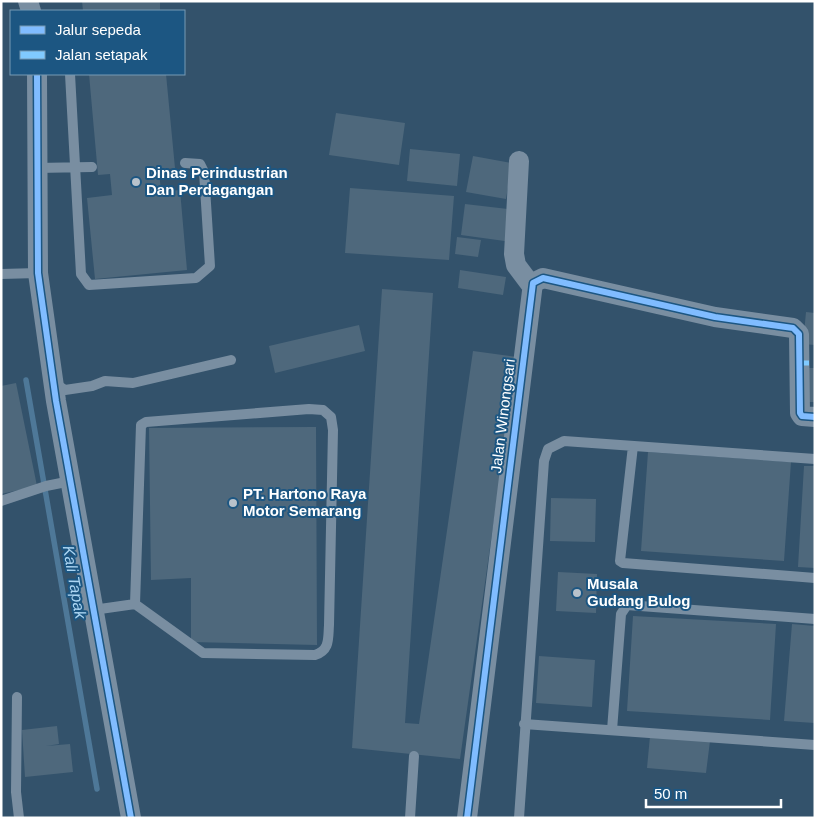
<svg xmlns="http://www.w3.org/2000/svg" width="816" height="819" viewBox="0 0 816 819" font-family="Arial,sans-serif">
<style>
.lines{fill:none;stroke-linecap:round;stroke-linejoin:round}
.stream{stroke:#4e7898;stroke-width:5.5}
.building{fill:#4e687c}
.lane{stroke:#798ea1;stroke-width:10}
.street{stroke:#798ea1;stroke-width:20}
.quiet{stroke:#80caff;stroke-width:5;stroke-dasharray:10 5;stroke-linecap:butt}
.cycleway-casing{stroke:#1c5682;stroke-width:9}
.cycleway{stroke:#80bcff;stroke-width:6}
.poi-dot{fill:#b8c2cb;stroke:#1c5682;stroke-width:2}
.labels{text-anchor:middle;stroke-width:4;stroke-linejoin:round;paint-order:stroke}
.poi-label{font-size:15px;font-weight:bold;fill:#fff;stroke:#1c5682;text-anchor:start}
.street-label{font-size:15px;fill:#fff;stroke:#1c5682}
.water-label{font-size:16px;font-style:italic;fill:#acd5f2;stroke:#1c5682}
</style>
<rect width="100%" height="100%" fill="#33526b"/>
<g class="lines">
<path class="stream" d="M26 380 97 789"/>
</g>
<path class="building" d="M82 1H160V11H83Z
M89 74H166L175 168 159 170 161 192 180 190 187 270 95 279 87 198 112 195 110 174 98 175Z
M336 113 405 123 399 165 329 155Z
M410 149 460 154 457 186 407 181Z
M473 156 512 163 506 199 466 192Z
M350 188 454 196 449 260 345 253Z
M465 204 516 210 512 242 461 235Z
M457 237 481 240 478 257 455 254Z
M460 270 506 277 503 295 458 288Z
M382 289 433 293 405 723 419 724 473 351 517 357 460 759 352 748Z
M806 312 815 313V345L803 344Z
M359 325 365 351 275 373 269 346Z
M808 368H815V402H806Z
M16 383 37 486 1 494V386Z
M316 427 317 645 191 642V578L151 580 149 428Z
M648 452 791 462 784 561 641 551Z
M804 466H815V568L798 567Z
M551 498 596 499 595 542 550 541Z
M558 572 597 574 596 613 556 611Z
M633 616 776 624 770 720 627 711Z
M792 624 815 626V723L784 721Z
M539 656 595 660 592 707 536 703Z
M57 726 59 744 46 746 70 744 73 772 25 777 22 730Z
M650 736 710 741 706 773 647 768Z"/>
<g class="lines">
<path class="lane" d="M70 74 81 274 89 285 196 278 210 266 204 172 200 164 185 163
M36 168 92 167
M1 274 38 273
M54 383 65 390 92 386 105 381 133 383 231 360
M633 446 620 561 623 563 815 578
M1 501 46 486 71 481
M93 610 135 604 203 653 315 655C330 650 328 639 329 625L333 430 331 417 323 410 309 409 146 422 141 425 135 604
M17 697 16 792 19 818
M524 724 815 745
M612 730 621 614 627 605 815 619
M410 818 414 756
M519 818 544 461 548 449 564 441 815 459"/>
<path class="street" d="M28 1 31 11
M37 74 38 273 56 401 131 818
M519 161 514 254 516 265 531 285
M467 818 533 283 543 278 715 317 793 328 799 334 800 413 802 416 815 417"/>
<path class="quiet" d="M799 363H815"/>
<g class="cycleway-casing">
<path id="cycleway" d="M37 74 38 273 56 401 131 818
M467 818 533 283 543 278 715 317 793 328 799 334 800 413 802 416 815 417"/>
</g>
<use href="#cycleway" class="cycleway"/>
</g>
<g class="poi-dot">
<circle cx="136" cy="182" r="5"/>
<circle cx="233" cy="503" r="5"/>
<circle cx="577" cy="593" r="5"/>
</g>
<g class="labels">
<g class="poi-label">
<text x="146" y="178">Dinas Perindustrian<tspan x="146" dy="17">Dan Perdagangan</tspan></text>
<text x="243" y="499">PT. Hartono Raya<tspan x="243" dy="17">Motor Semarang</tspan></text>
<text x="587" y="589">Musala<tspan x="587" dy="17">Gudang Bulog</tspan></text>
</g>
<g class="street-label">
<text transform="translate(503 416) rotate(-83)" y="5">Jalan Winongsari</text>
</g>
<g class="water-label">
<text transform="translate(75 582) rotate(80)" y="6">Kali Tapak</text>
</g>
</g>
<rect width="816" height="819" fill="none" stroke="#ffffff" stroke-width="5"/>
<rect x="10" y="10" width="175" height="65" fill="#1c5682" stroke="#779ab4"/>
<rect x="20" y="26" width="25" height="8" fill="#80bcff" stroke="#779ab4"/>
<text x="55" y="35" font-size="15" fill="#ffffff">Jalur sepeda</text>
<rect x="20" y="51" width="25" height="8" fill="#80caff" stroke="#779ab4"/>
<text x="55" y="60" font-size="15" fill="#ffffff">Jalan setapak</text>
<path d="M646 799v8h135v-8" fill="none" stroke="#ffffff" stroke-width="2.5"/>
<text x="654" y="799" font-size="15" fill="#ffffff" stroke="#1c5682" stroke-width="4" paint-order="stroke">50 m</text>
</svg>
